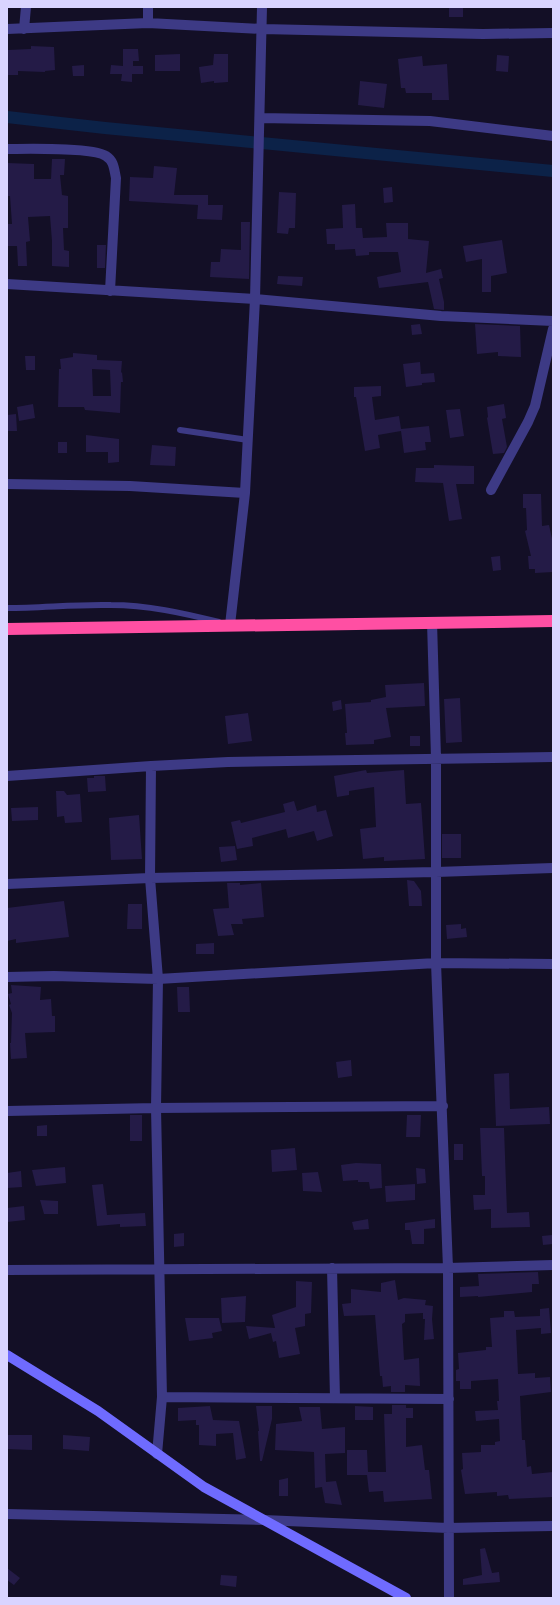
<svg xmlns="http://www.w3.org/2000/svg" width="560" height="1605" viewBox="0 0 560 1605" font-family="'DejaVu Sans',sans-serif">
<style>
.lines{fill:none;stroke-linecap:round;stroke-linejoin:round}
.canal{stroke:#0c2248;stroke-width:12}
.building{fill:#241b47;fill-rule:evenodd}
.lane{stroke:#3d3a85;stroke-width:6}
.street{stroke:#3d3a85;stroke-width:10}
.secondary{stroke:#6f6bff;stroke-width:10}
.highway{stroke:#ff4fa3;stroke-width:12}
</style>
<rect width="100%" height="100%" fill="#130f26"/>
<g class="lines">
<path class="canal" d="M7 117 105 128 553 171"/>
</g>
<path class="building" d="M449 7H463V17H449Z
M31 46 54 47 55 70 45 71V72L18 71V75H7L8 50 31 49Z
M123 49H138L139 61H133V66H143V74H132V82L121 81 122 74H110L111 65 123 66Z
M180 54V71H155V55Z
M214 54H228V82L214 83V81L201 83 199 67 213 65Z
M497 55 509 56 508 72 496 71Z
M422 56 423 66 447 64 449 100H432V93H406L405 88H401L398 59Z
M84 65V76H73L72 66Z
M360 81 387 84 384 108 358 105Z
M52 159H65L64 175H60L62 195 68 196V228H63L64 250 69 251V267L52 266V241L50 216 28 217 30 241 26 242 27 266H18L17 246H7V224H12L10 196H7V163L34 164V179H51Z
M154 166 177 168 174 195H208V205H223L222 220 197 219 198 205 129 201 130 177 153 178Z
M392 187 393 202 384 203 383 188Z
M279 192 296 193 295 228H289L288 234 277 233Z
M355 204 356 228H362L363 238 387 237 386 223H408V239L429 241 426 273 441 269 443 278 439 279 444 302V310L434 309 428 282 379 288 377 277 401 272 398 252H369V255L356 256 355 249 335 250V244H327L326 229 343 228 342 205Z
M241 222H250L249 279 210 277 211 262H220L221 249 241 250Z
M502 240 507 273 491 276V292H482V259L466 262 463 246Z
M97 245H106L105 268H97Z
M278 276 303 277 302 286 277 284Z
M420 324 422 334 412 335 411 325Z
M475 324 520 326 521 357 498 356V352L477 354Z
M73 353 97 355V360L122 361 121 373 122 372 123 382H121L120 413 85 410 84 407H58L59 369H61L60 359 73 357ZM92 369 110 370 111 396H93Z
M25 356H35V370H26Z
M420 362 421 374 434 373 435 382 422 383V385L406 387 403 364Z
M381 386V396L372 397 375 420 399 416 401 429 429 426 431 442H425L426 450 404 453 401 431 378 435 380 448 365 451 356 397H354V387Z
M33 404 35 418 19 421 17 407Z
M504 404 506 418 502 419 507 447 504 453 493 454 487 418 488 417 487 407Z
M460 409 464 436 450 438 446 410Z
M16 414 17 431H7V415Z
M86 435 119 439V462L108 463V452H86Z
M58 442H67V453H58Z
M152 445 176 447 175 466 150 465Z
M434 465 474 466V484H456L462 519 449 521 443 483 415 482 416 468H434Z
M523 494H541L542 526 549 525 553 543V572L535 573V569H529L528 556H531L525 531 527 530 526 508H523Z
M500 556 501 570 493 571 491 557Z
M424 683 425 706 386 708 391 737 374 740V744L346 745 345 733H347L345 704 371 702V700L386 697 385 685Z
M460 698 462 742 446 743 444 699Z
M341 700 342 709 333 711 332 702Z
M248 713 252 741 228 744 225 716Z
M410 736H420V746H410Z
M366 770 367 773 404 770 406 804 421 803 425 859 384 861V857L363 859 360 829 376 827 374 787 349 791V795L337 797 334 776Z
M94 776H105L106 791 88 792 87 778H94Z
M56 791H64L67 795 80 794 82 822 65 823 64 816 57 817Z
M294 801 297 811 316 805 317 812 326 810 333 836 317 841 314 831 288 838 286 829 252 838 253 846 237 849 231 822 240 820 241 823 285 812 283 804Z
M38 807V820L12 821 11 808Z
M139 815 142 859 111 860 109 818Z
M442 834H461V858H442Z
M235 846 237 860 221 862 219 847Z
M407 880 414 881 421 891 422 906H409Z
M227 883H240V885L261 883 264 917 242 919 243 924H231L234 935 218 936 213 909 229 908Z
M64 901 69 937 16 943V939L7 941V908Z
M128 904H142V929H127Z
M461 924V929L466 928 467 937 447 939 446 925Z
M214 943V954H196V944Z
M11 985 41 987 40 1000 51 999 52 1016H55V1032L25 1033 27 1058 11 1059 10 1043H11L12 1013 9 1005 11 1004 8 994 12 993Z
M177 987H189L190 1012H178Z
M351 1060 352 1076 338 1078 336 1062Z
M509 1073 510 1109 549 1107 550 1124 496 1126 494 1074Z
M130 1115H142V1141H130Z
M407 1115H421L420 1137H406Z
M47 1125V1136H37V1126Z
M480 1128H504L507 1213 529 1212 530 1227 491 1228V1209L474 1210 473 1195H485V1176H482Z
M454 1144H463V1160H454Z
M295 1148 297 1170 272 1172 271 1150Z
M356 1163 381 1164 382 1188 370 1189 369 1182H358V1180L343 1181 341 1165Z
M65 1167 66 1183 36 1186 32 1170Z
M416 1168 425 1169 426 1183 417 1184Z
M21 1171 22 1187 7 1188V1173Z
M318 1172 322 1192 303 1191 302 1173Z
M103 1184 107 1215 145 1213 146 1226 120 1227V1224L97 1226 92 1185Z
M415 1184V1200L386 1202 385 1186Z
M40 1200 58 1201V1214H44Z
M24 1206 25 1220 7 1222V1208Z
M368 1219 369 1229 354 1230 352 1222Z
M435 1219V1228L424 1229V1244H412L410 1230H405V1223Z
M184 1233V1246L174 1247V1234Z
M552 1235 553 1244 543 1245 542 1236Z
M538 1272 539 1284H532V1292L478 1297V1296L460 1297V1287L479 1286 478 1274Z
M395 1280 398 1300 404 1298 426 1300 425 1305 433 1306 432 1319 434 1339 424 1340 425 1319H423V1313L405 1314V1322L402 1324 404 1360 419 1358 420 1386 405 1385V1392H391V1386L383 1387 382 1376H380L375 1315 344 1316 342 1304 351 1303V1289L381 1292V1283Z
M296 1281 312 1282 311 1313 305 1314V1326L295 1328 300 1354 279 1358 276 1341 273 1342 271 1333 249 1339 246 1326 275 1328 272 1315 296 1307Z
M246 1296 245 1322 222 1323 221 1298Z
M549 1308 551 1333 541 1334V1328L516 1330 518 1374 535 1373V1378L550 1377 551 1392 520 1396 522 1440H525L527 1467 531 1466 532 1474 553 1472V1497L509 1499 508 1495 497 1496V1492L465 1494 461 1470 463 1469 462 1453 481 1452V1445H495V1442L500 1441 499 1419 476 1421 475 1411 498 1410 497 1401H499L498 1379 471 1381V1389H460V1381H456V1370L459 1369 458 1353 486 1350V1347H492L490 1318 504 1317V1311H514L515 1317 540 1316V1309Z
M185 1318H219L222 1331 212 1333 213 1338 189 1341Z
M392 1405H406V1408H413V1418H406V1447L422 1445 425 1470H429L432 1499 384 1502 383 1491 369 1492 367 1475H347V1450H367L368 1472H386L384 1414H392Z
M210 1406 213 1420 239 1421 246 1458 236 1460 233 1433 216 1434V1446L199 1445V1425H196V1420L178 1421V1408Z
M256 1406H272V1419L262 1461H260L258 1431H259Z
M355 1406 373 1407V1420H355Z
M299 1407H320L322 1429 345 1427V1453L325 1454 326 1482 336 1481 342 1505 325 1503 322 1487 315 1488 314 1452 275 1450 276 1424 302 1421Z
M7 1435H32V1450L7 1449Z
M63 1435 90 1437 89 1451 63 1449Z
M288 1478V1496H279V1480Z
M485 1548 492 1573 499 1572 500 1582 463 1585V1579L482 1575 480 1549Z
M7 1568 20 1578 14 1585 7 1580Z
M221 1575 237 1576 236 1587 220 1585Z"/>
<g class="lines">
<path class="lane" d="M180 430 248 440
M7 608C42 608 76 604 111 605 147 605 183 613 219 622"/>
<path class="street" d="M148 23V7
M7 29 148 23 262 29 483 34 553 33
M24 29 26 7
M260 118 430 121 553 136
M7 149C26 149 92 147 106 156 114 161 114 169 116 178L110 291
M7 284 255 299 441 316 553 321
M7 484 130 486 245 493
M491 490 528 422 535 406 553 329
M432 622 436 758V963L448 1268 449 1598
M230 625 245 493 255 299 262 7
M151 766 150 878 158 979 156 1108 162 1397 157 1454
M7 776 151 766 228 762 553 757
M7 884 150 878 436 872 553 868
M7 977 54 976 158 979 436 963 553 964
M7 1111 156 1108 443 1106
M332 1268 335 1398
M7 1270 448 1268 553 1265
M162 1397 449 1399
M7 1514 264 1520 448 1528 553 1526"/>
<path class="secondary" d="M7 1355 98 1411 204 1487 406 1598"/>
<path class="highway" d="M7 629 553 621"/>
</g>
<rect width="560" height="1605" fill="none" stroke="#d9d4ff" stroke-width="16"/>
</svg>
